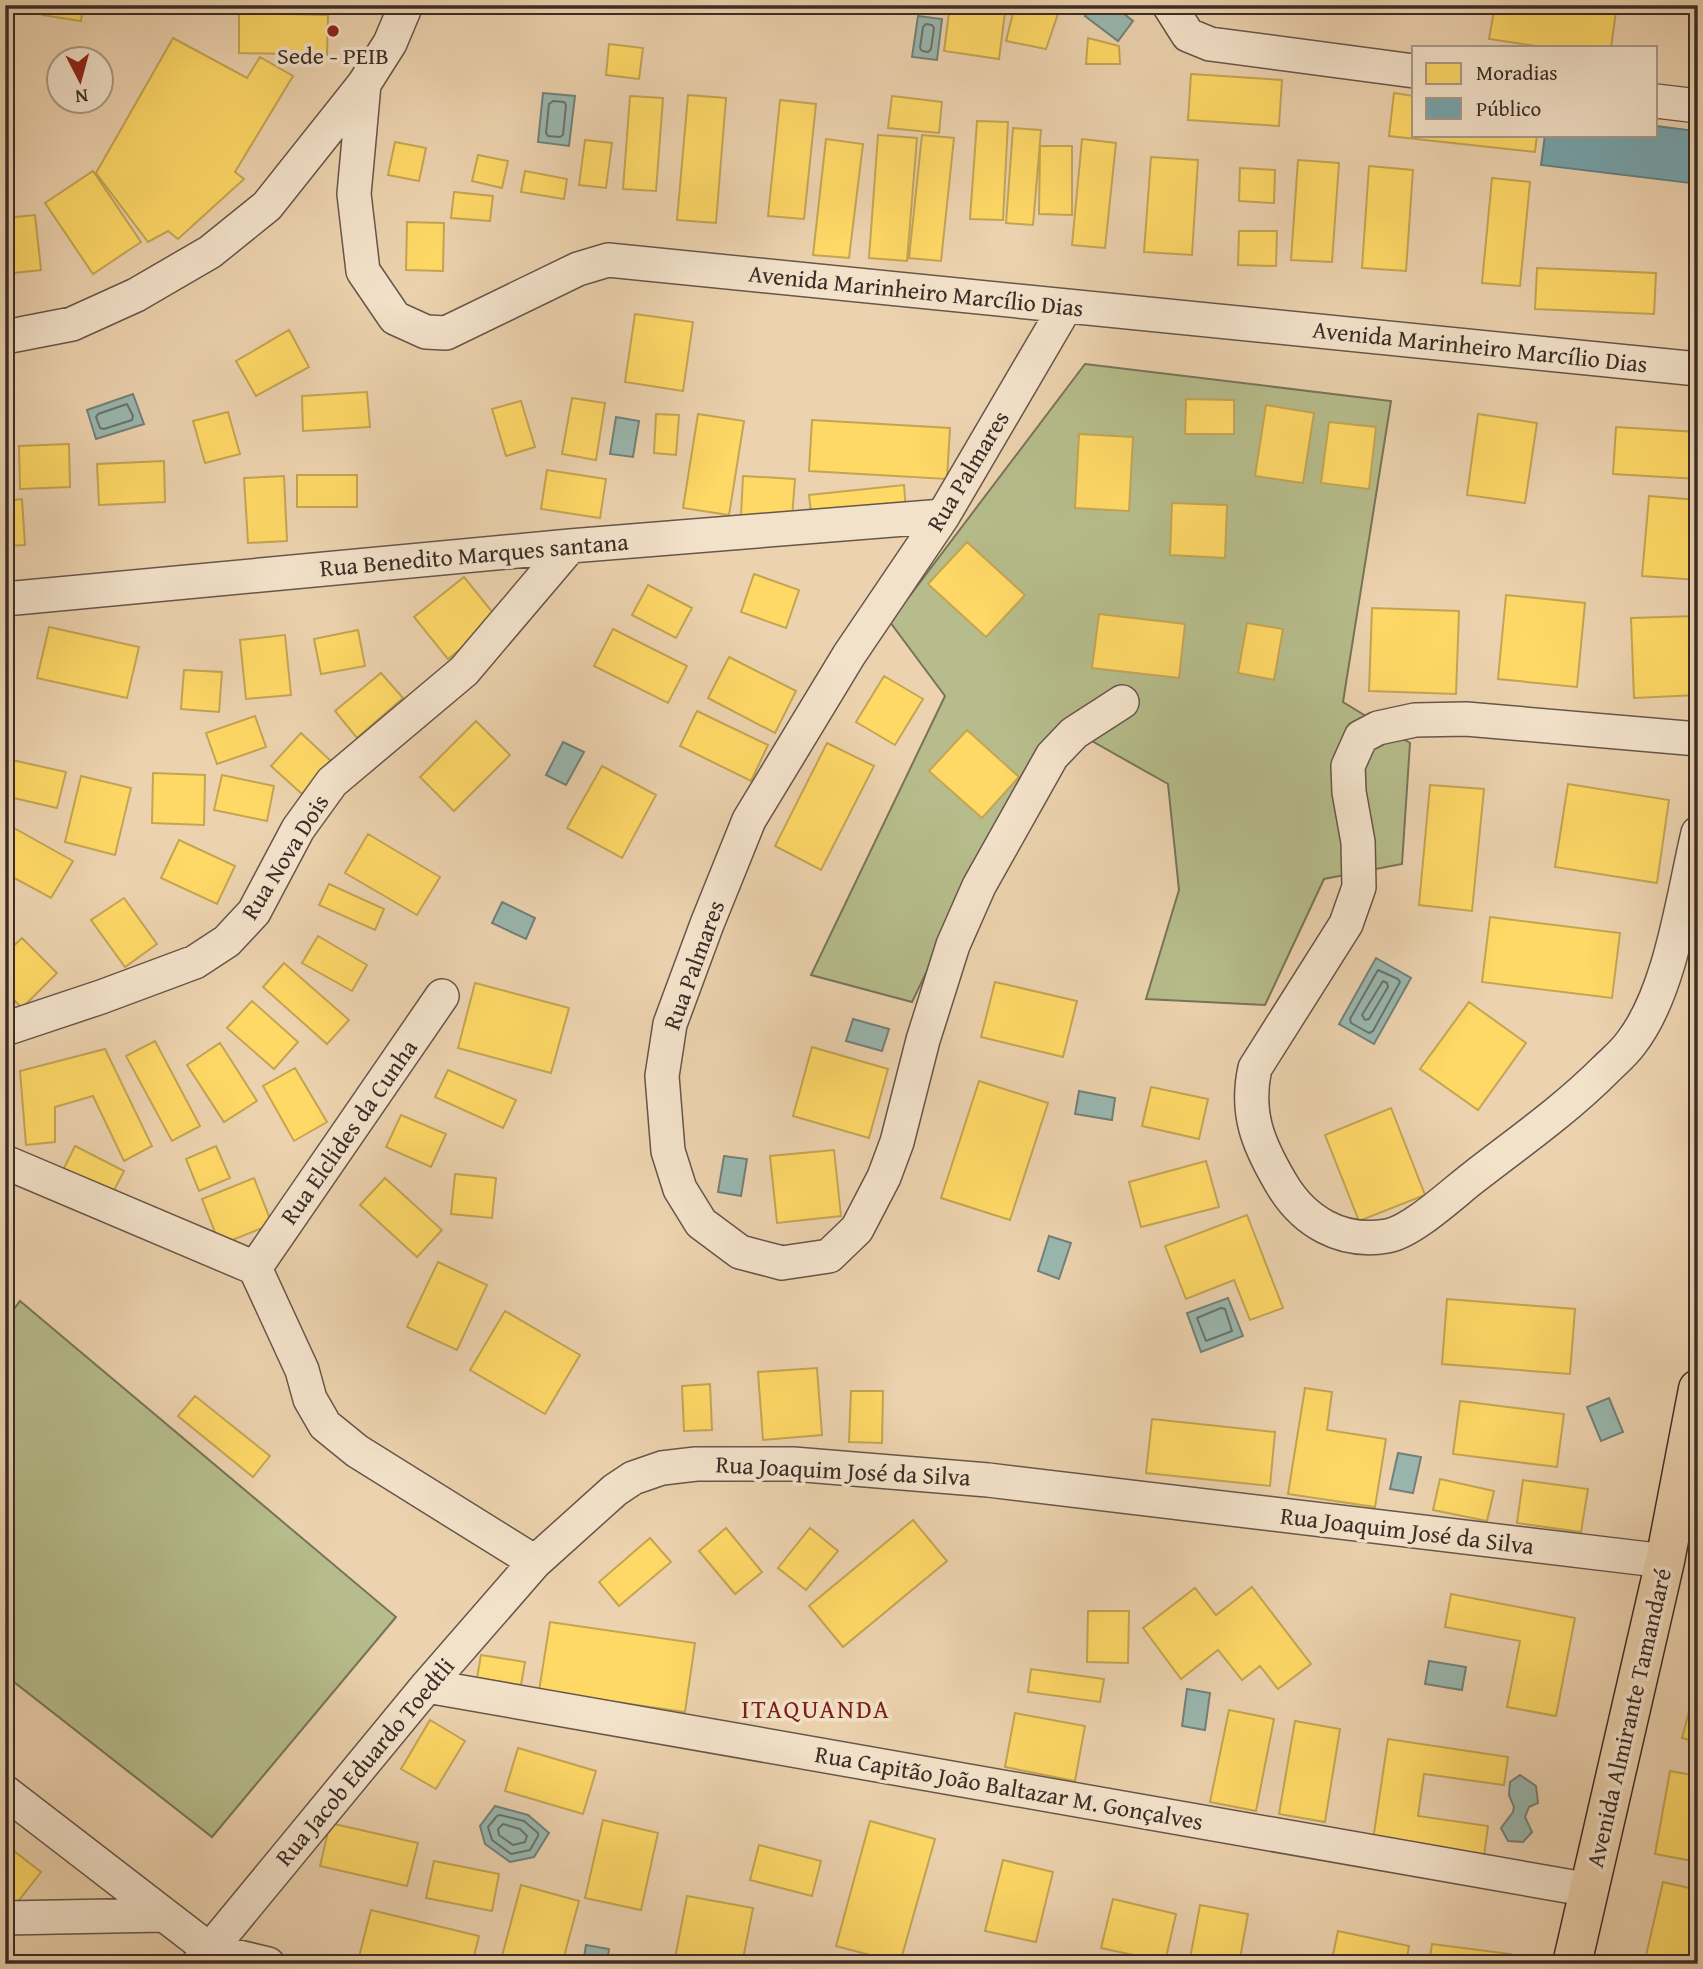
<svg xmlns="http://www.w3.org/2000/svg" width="1703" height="1969" viewBox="0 0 1703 1969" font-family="'Gentium Book Plus',serif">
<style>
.green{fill:#b6bc8b;stroke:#78745a;stroke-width:2}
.water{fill:#99b7af;stroke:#738079;stroke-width:2}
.homes{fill:#ffd966;stroke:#c4a553;stroke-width:2}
.public{fill:#76a5af;stroke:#648186;stroke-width:2}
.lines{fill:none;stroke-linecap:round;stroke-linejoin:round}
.shore{stroke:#6a726c;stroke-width:2}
.minor-casing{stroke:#67564a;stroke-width:36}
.major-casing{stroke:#3b2d28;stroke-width:41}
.minor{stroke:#f3e2ca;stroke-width:33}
.major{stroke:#ecd2ae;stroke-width:38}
.poi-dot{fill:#8f2418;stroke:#f3e2ca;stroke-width:2.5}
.labels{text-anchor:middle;stroke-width:7;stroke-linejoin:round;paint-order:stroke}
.poi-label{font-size:24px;fill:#3b2d28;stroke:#f3e2ca}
.street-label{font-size:24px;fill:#3b2d28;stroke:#f3e2ca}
.neighbourhood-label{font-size:26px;letter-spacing:2px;fill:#7a1f14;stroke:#f3e2ca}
</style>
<rect width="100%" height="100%" fill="#ecd2ae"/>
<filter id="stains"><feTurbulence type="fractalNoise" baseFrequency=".00286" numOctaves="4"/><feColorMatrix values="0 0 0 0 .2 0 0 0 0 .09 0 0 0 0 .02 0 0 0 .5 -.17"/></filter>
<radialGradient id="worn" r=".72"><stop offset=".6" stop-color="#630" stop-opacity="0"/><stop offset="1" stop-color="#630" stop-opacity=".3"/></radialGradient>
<path class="green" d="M1085 364 1391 401 1343 702 1410 743 1402 864 1324 879 1265 1005 1146 999 1179 890 1168 784 1060 723 996 828 912 1002 811 975 945 696 890 622Z
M20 1301 396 1617 212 1837 5 1675V1321Z"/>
<path class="water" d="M1093 5H1113L1133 21 1118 41 1085 16Z
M918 16 942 19 937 60 912 57Z
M543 93 575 96 569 146 538 142Z
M133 394 144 424 96 439 87 410Z
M616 417 639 421 633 457 610 454Z
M563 742 584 752 566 785 546 775Z
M502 902 535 918 526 939 492 923Z
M1376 958 1411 978 1374 1044 1339 1024Z
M853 1019 889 1029 882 1051 846 1041Z
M1079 1091 1115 1098 1112 1120 1075 1114Z
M724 1156 747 1159 741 1196 718 1192Z
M1049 1236 1071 1243 1059 1279 1038 1271Z
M1228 1298 1243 1336 1201 1352 1187 1313Z
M1609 1398 1623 1432 1601 1441 1587 1407Z
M1398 1453 1421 1457 1413 1493 1390 1489Z
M1429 1661 1466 1667 1462 1690 1425 1684Z
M1187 1689 1210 1693 1205 1730 1182 1726Z
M1520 1775 1536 1786 1538 1803 1529 1807 1525 1817 1532 1832 1523 1842 1508 1841 1501 1828 1513 1812 1514 1807 1509 1795 1510 1782Z
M495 1806 528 1815 549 1833 534 1857 510 1862 485 1844 480 1826Z
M586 1945 609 1949 607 1964H583Z"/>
<path class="homes" d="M43 5H83L81 21 42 15Z
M356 5H392L390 13Z
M428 5H471L470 14 428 8Z
M950 5H1006L999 59 944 51Z
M1015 5H1061L1046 49 1006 41Z
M1278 5H1328L1326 13Z
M1495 5H1617L1611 47H1543L1489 39Z
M239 13 328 15 327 55 239 53Z
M173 38 247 78 260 57 293 76 235 172 244 179 178 239 168 231 148 242 96 173Z
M1088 38 1119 46 1120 64H1086Z
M609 44 643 48 639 79 606 75Z
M1191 74 1282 80 1279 126 1188 120Z
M1394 93 1414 96V135H1537L1535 152 1389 136Z
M688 95 726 98 716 223 677 220Z
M630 96 663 98 656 191 623 189Z
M892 96 942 102 939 133 888 128Z
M780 100 816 104 804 219 768 216Z
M977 121 1008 122 1003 220 970 219Z
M1013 128 1041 130 1033 225 1006 223Z
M878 135 917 138 907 261 869 258Z
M922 135 954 138 941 261 909 258Z
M826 139 863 144 849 258 813 255Z
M1082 139 1116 143 1105 248 1072 245Z
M585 140 612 143 606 188 579 185Z
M395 142 426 148 419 181 388 175Z
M1040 146H1072V215L1039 214Z
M478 155 508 161 502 188 472 181Z
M1151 157 1198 160 1192 255 1144 252Z
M1298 160 1339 163 1332 262 1291 260Z
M1369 166 1413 170 1406 271 1362 268Z
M1240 168 1275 170 1274 203 1239 201Z
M93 171 141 242 93 274 45 203Z
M525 171 567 179 564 199 521 192Z
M1492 178 1530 182 1520 286 1482 283Z
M454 192 493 196 490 221 451 218Z
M35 215 41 270 5 274V218Z
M407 222 444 223 443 271 406 270Z
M1239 231H1277L1276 266 1238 265Z
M1537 268 1656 273 1654 314 1535 309Z
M635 314 693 322 683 391 625 382Z
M289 330 309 367 256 396 236 361Z
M367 392 370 427 303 431 302 396Z
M572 398 605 403 596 460 562 454Z
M1186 399 1234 400V434H1185Z
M521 401 535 447 506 456 492 409Z
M1266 405 1314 413 1303 483 1255 476Z
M228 412 240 454 205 463 193 421Z
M656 414 679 415 676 455 654 453Z
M698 414 744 421 729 515 683 508Z
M1478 414 1537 423 1525 503 1467 495Z
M812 420 950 428 947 479 809 471Z
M1329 422 1376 427 1369 489 1321 483Z
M1616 427 1698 432V479L1613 474Z
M1079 434 1133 437 1129 511 1075 508Z
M69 444 70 487 20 489 19 446Z
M164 461 165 502 99 505 97 464Z
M547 470 606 479 600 518 541 509Z
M297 475H357V507H297Z
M284 476 287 541 248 543 244 478Z
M743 476 795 479 792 518 741 516Z
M904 485 906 511 812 521 809 495Z
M1649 496 1698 500V580L1642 576Z
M22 499 25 545 5 546V501Z
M1172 503 1227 505 1225 558 1170 555Z
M967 542 1025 595 986 637 928 584Z
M754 574 799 590 786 628 741 612Z
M464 577 498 619 448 659 414 617Z
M648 585 692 608 676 638 632 615Z
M1506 595 1585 603 1577 687 1498 679Z
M1372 608 1459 611 1456 694 1369 691Z
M1099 614 1185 624 1179 678 1092 668Z
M1698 616V695L1634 698 1631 618Z
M1247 623 1283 629 1274 680 1238 673Z
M49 627 139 647 127 698 37 678Z
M613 629 687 666 668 703 594 666Z
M358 630 365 666 321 674 314 639Z
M285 635 291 695 246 699 240 640Z
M729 657 796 691 775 733 708 698Z
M184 670 222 672 219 712 181 709Z
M381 673 403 698 357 738 335 711Z
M884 676 923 699 895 745 856 722Z
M697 711 768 745 751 781 680 746Z
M255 716 266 747 217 764 206 733Z
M476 721 510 755 454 811 420 777Z
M967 730 1019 777 982 818 929 771Z
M301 733 332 762 302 794 271 766Z
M827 743 874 766 821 870 775 846Z
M12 760 66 772 57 808 5 796Z
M602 766 656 795 622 858 567 828Z
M153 773 205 775 204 825 152 823Z
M222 775 274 786 267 821 214 810Z
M81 776 131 788 115 855 65 842Z
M1568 784 1669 800 1657 883 1555 867Z
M1430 785 1484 789 1472 911 1419 905Z
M14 828 73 861 51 898 5 873V843Z
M368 834 440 877 417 915 345 873Z
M179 840 235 866 217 904 161 878Z
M329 884 384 909 375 930 319 905Z
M124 898 157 944 125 967 91 920Z
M1490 917 1620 933 1612 998 1482 982Z
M318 936 367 965 352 991 302 963Z
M22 938 57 973 22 1008 5 991V954Z
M284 963 349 1020 327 1044 263 987Z
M995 982 1077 1001 1063 1057 981 1037Z
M475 983 569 1008 551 1073 458 1048Z
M252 1001 298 1042 274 1069 227 1028Z
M1469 1002 1526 1043 1478 1110 1420 1069Z
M155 1041 200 1126 172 1141 126 1056Z
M220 1043 257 1101 224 1122 187 1065Z
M812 1047 888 1069 869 1138 793 1116Z
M105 1049 152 1146 124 1161 93 1096 55 1107V1142L26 1145 20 1071Z
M295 1068 327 1122 294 1141 263 1086Z
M448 1070 516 1100 503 1128 435 1097Z
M979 1081 1048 1103 1010 1220 941 1198Z
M1151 1087 1208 1099 1199 1139 1142 1126Z
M1391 1108 1425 1195 1359 1221 1325 1135Z
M401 1115 446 1134 431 1167 386 1147Z
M75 1146 124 1171 110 1198 61 1174Z
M216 1146 230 1178 199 1191 186 1159Z
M834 1150 841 1216 777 1223 770 1156Z
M1206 1161 1219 1207 1141 1227 1129 1182Z
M455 1174 496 1178 492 1218 451 1214Z
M254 1178 272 1224 220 1245 202 1199Z
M385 1178 442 1230 417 1257 360 1205Z
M1247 1215 1283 1308 1250 1320 1234 1280 1186 1299 1165 1246Z
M438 1262 487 1285 457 1350 407 1327Z
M1447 1299 1575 1309 1570 1374 1442 1364Z
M505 1311 580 1355 545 1414 470 1370Z
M817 1368 822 1435 763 1440 758 1372Z
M710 1384 712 1430 684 1431 682 1386Z
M1305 1388 1332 1392 1327 1430 1386 1439 1375 1507 1288 1494Z
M851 1391H883L882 1443 849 1442Z
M195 1396 270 1456 253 1477 178 1416Z
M1460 1401 1564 1414 1557 1467 1453 1454Z
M1152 1419 1275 1432 1270 1486 1146 1473Z
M1440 1479 1494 1491 1487 1521 1433 1510Z
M1523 1480 1588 1489 1581 1532 1517 1523Z
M913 1520 947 1561 843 1647 809 1606Z
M726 1528 762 1572 735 1594 699 1551Z
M810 1528 838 1551 806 1590 778 1568Z
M650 1538 671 1562 619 1606 599 1582Z
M1252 1587 1311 1664 1278 1689 1260 1666 1242 1680 1218 1650 1181 1679 1143 1628 1195 1588 1216 1615Z
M1451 1594 1575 1618 1556 1716 1507 1707 1520 1641 1445 1627Z
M1088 1611H1129L1128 1663 1087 1662Z
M550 1622 695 1643 685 1712 539 1691Z
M481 1655 525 1662 521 1685 477 1678Z
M1031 1669 1104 1679 1100 1702 1028 1692Z
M1698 1678V1742L1682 1738Z
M1229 1710 1274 1719 1256 1811 1210 1802Z
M1015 1713 1085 1726 1075 1781 1005 1767Z
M430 1720 465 1741 436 1789 401 1769Z
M1295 1721 1340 1729 1325 1822 1279 1814Z
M1388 1739 1508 1757 1504 1785 1424 1774 1418 1816 1488 1826 1484 1856 1373 1840Z
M518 1748 596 1771 583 1814 505 1791Z
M1670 1771 1698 1776V1862L1655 1854Z
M603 1820 658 1833 641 1910 585 1898Z
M870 1821 935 1839 900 1963 836 1946Z
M330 1823 418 1843 407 1886 320 1866Z
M5 1844 41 1872 9 1913 5 1910Z
M759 1845 821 1861 812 1896 750 1880Z
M1003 1860 1053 1872 1036 1942 985 1931Z
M434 1861 499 1874 492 1911 426 1898Z
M1663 1882 1698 1890V1926L1689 1964H1644Z
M521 1885 579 1901 562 1964H533L502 1956Z
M687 1896 753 1908 742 1964H674Z
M1113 1899 1176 1914 1165 1962 1101 1948Z
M1200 1905 1248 1914 1239 1964H1189Z
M371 1910 479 1936 472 1964H386L359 1957Z
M1338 1931 1409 1946 1406 1964H1331Z
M1432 1944 1511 1954 1510 1964H1429Z
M1073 1955 1107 1964H1071Z"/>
<path class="public" d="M1656 126 1696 131 1690 183 1541 165 1545 135H1656Z"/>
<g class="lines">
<path class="shore" d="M926 24 932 25 934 28 931 49 928 52 922 51 920 48 923 27Z
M553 101 564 102 566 105 563 135 560 137 548 136 546 133 549 104Z
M127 404 133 416 132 420 104 429 100 428 96 417 98 414Z
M1378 970 1398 979 1400 982 1373 1031 1369 1033 1351 1023 1350 1019Z
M1383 981 1387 983 1388 987 1369 1019 1365 1020 1362 1015Z
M1221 1308 1225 1309 1232 1331 1206 1341 1197 1318Z
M500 1815 524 1821 538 1833V1836L530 1850 511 1854 492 1840 488 1827 497 1816Z
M503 1824 520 1829 527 1836 525 1842 513 1845 499 1835 498 1829Z"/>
<g class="minor-casing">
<path id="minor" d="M1169 5 1188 35 1210 44 1414 71
M364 84 354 194 363 271 395 318 426 332 446 333 578 269 608 260 1698 369
M1656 101 1698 106
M1066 306 943 516 849 655 749 820 707 924 670 1024 662 1076 668 1151 680 1189 701 1223 740 1252 782 1263 829 1256 857 1229 884 1177 897 1142 923 1040 953 945 979 886 1052 756 1074 733 1122 702
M5 337 72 324 136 295 210 252 267 206 364 84 390 43 406 5
M5 599 570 546 943 516
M1698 739 1466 719 1415 720 1378 728 1361 737 1348 766 1349 792 1358 842 1359 887 1346 924 1255 1068C1245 1113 1258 1144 1281 1183 1303 1221 1341 1244 1387 1236 1412 1232 1453 1193 1474 1177 1519 1142 1565 1110 1605 1070 1614 1061 1624 1053 1631 1043 1671 992 1683 896 1698 833
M5 1029 101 997 195 962 227 941 254 912 298 829 332 782 464 671 570 546
M5 1162 255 1268 302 1370 310 1399 325 1425 357 1451 535 1562
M255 1268 442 996
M427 1686 1590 1890
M5 1792 210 1950 268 1964
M5 1918 164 1915
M198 1964 427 1686 535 1562 615 1490 633 1478 662 1468 696 1464H793L988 1480 1665 1561"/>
</g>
<g class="major-casing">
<path id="major" d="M1572 1964 1665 1561 1698 1389"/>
</g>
<use href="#minor" class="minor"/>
<use href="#major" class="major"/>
</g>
<circle class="poi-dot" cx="333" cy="31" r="7"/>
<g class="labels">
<g class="poi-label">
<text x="333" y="64">Sede - PEIB</text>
</g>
<g class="street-label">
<text transform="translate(916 291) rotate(6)" y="8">Avenida Marinheiro Marcílio Dias</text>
<text transform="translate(1480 347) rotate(6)" y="8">Avenida Marinheiro Marcílio Dias</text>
<text transform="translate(968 471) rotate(-59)" y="8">Rua Palmares</text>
<text transform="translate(474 555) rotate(-5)" y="8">Rua Benedito Marques santana</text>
<text transform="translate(285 857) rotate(-58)" y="8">Rua Nova Dois</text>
<text transform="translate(694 965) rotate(-70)" y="8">Rua Palmares</text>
<text transform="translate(349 1132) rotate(-55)" y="8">Rua Elclides da Cunha</text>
<text transform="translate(843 1471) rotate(3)" y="8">Rua Joaquim José da Silva</text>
<text transform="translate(1407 1531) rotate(7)" y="8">Rua Joaquim José da Silva</text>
<text transform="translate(1629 1718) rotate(-77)" y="8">Avenida Almirante Tamandaré</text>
<text transform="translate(365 1762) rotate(-50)" y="8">Rua Jacob Eduardo Toedtli</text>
<text transform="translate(1009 1788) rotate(10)" y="8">Rua Capitão João Baltazar M. Gonçalves</text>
</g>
<g class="neighbourhood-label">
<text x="816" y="1718">ITAQUANDA</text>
</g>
</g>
<rect width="1703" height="1969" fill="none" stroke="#ecd2ae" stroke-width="28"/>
<rect x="7" y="7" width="1689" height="1955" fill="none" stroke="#3b2d28" stroke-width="3.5"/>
<rect x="14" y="14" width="1675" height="1941" fill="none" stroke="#3b2d28" stroke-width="2"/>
<rect x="1412" y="46" width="245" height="91" fill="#f3e2ca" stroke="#a99a89" stroke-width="2"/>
<rect x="1426" y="63" width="35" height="21" fill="#ffd966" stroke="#a99a89" stroke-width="2"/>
<text x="1476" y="80" font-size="21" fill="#3b2d28">Moradias</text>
<rect x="1426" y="98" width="35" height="21" fill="#76a5af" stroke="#a99a89" stroke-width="2"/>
<text x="1476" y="116" font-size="21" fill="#3b2d28">Público</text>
<g transform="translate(80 80) rotate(174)"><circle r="33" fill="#f3e2ca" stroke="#a99a89" stroke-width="2"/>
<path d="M0-5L12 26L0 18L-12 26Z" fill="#8f2418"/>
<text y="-10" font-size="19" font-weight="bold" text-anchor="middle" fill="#3b2d28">N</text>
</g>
<rect width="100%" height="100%" filter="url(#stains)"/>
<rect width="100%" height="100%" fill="url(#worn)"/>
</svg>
